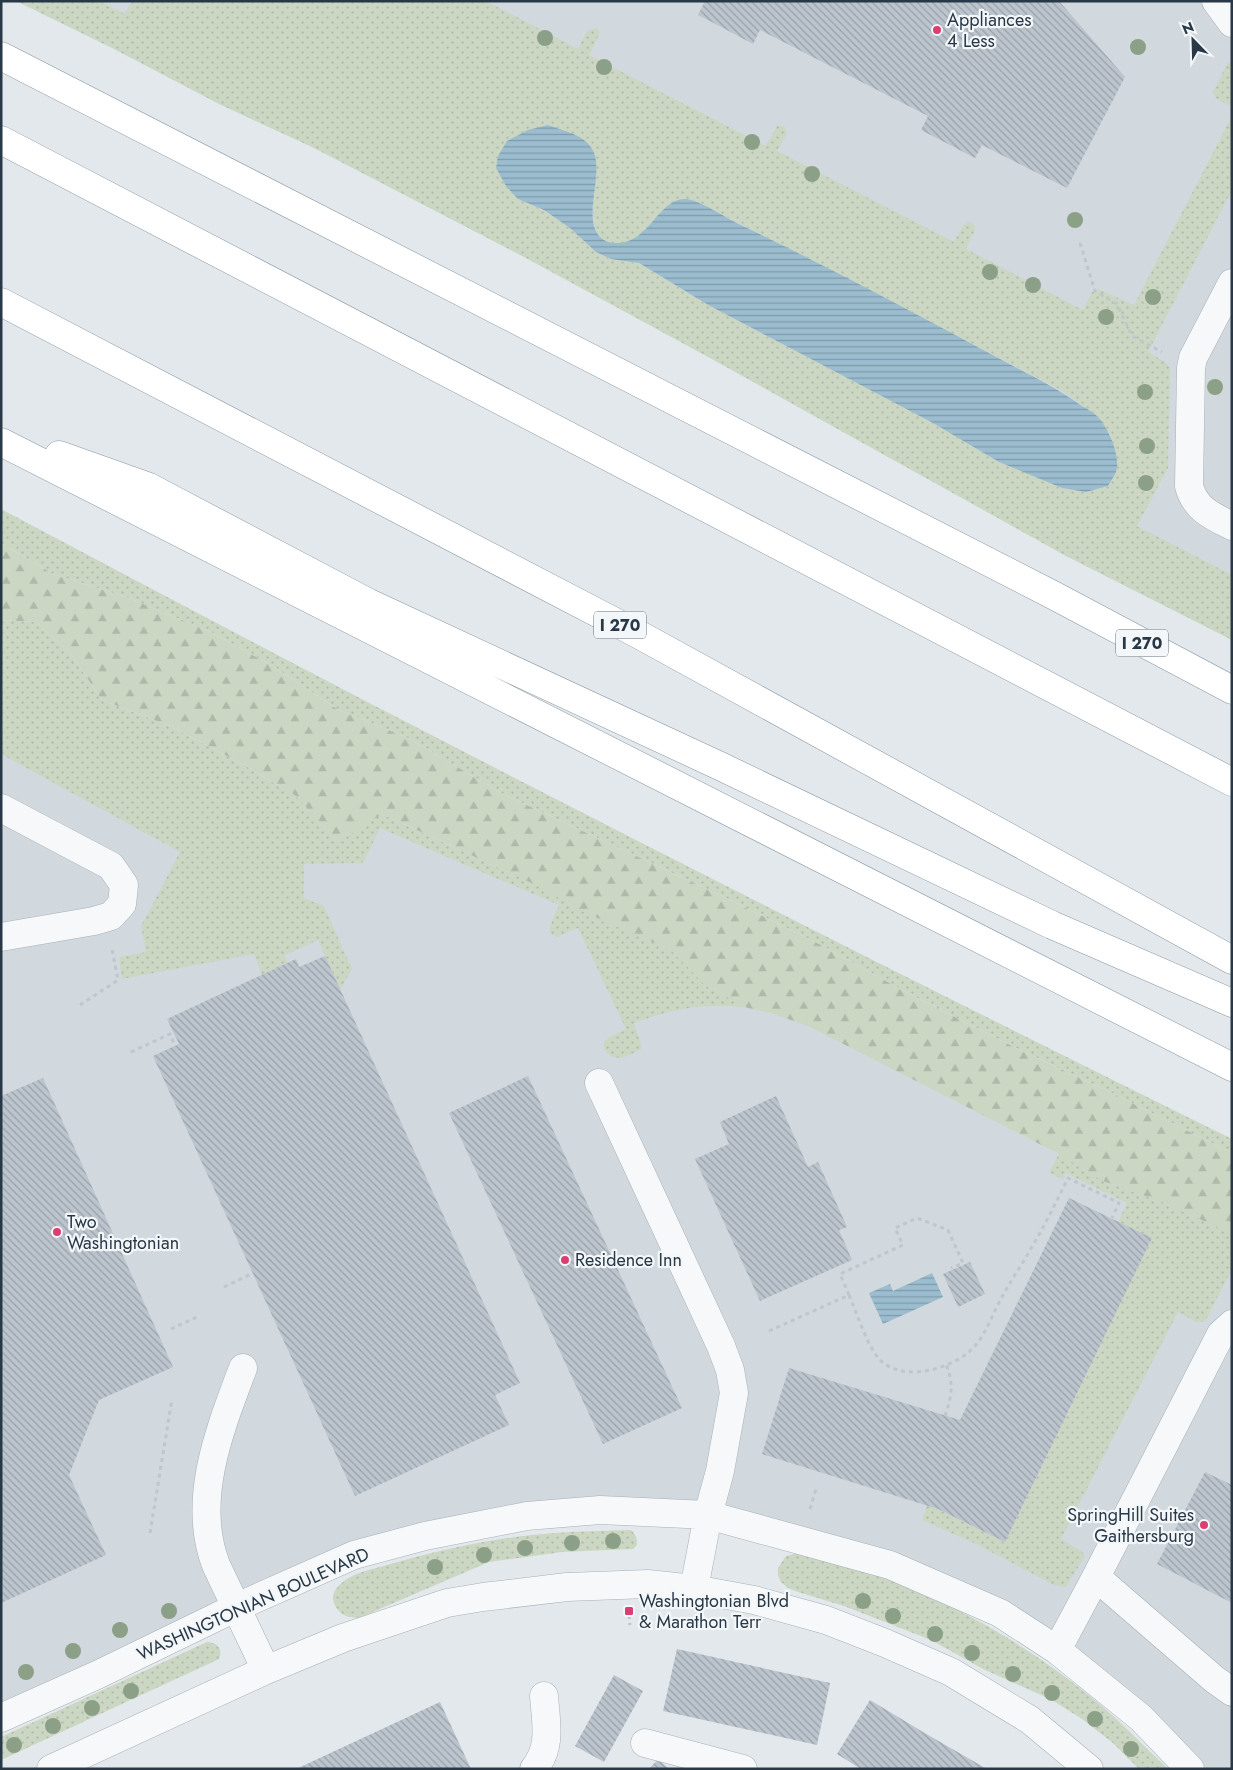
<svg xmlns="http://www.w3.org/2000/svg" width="1233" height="1770" viewBox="0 0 1233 1770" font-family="Jost,sans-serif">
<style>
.built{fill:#d1d8de}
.grass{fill:url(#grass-dots);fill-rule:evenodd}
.forest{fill:url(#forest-firs)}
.water{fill:url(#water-rules)}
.building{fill:url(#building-back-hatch)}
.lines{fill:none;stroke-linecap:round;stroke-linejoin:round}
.minor-casing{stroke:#a7b0b7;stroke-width:29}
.highway-casing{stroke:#8998a4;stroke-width:29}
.path{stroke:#c1c6cb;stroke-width:3;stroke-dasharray:4 4;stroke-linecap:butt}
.minor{stroke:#f6f8fa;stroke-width:28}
.highway{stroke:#fff;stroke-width:28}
.tree{fill:#8c9f87}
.poi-dot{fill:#db3e70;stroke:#f3f7f9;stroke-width:2}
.labels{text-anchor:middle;stroke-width:4.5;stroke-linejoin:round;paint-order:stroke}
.shield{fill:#f3f7f9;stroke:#66717c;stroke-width:1}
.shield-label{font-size:16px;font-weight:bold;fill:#293846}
.poi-label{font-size:18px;fill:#293846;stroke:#f3f7f9;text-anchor:start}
.street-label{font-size:18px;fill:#293846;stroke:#f3f7f9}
</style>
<defs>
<pattern id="grass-dots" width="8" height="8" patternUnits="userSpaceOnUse" patternTransform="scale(1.25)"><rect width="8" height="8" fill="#cbd7c3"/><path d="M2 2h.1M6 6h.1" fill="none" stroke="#aeb9a9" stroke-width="1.8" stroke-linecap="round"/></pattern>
<pattern id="forest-firs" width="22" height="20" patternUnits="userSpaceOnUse" patternTransform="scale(1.25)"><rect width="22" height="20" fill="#cbd7c3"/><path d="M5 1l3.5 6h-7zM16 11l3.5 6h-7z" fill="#aeb9a9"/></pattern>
<pattern id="water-rules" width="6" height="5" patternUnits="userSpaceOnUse" patternTransform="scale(1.25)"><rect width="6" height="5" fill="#9bbdcf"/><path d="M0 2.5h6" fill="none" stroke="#7e9baa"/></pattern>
<pattern id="building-back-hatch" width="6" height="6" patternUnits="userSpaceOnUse" patternTransform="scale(1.25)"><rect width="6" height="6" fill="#bcc5cd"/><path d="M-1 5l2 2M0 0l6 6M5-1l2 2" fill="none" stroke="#99a1a8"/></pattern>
</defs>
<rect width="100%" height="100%" fill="#e3e8ec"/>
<path class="built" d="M49 1H1232V633Z
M1 726 382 810 1232 1219V1769H1199L1045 1633 714 1509 408 1534 1 1710Z"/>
<path class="grass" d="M16 1H99L125 14 132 1H486L578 49 587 31 595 28 599 30V35L589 55 766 146 777 126H784L787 133 777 151 954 242 964 224 970 222 975 226V230L966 249 1083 310 1092 292 1098 289 1134 305 1232 116V190L1148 352 1165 362 1170 367 1168 468 1137 526 1232 575V640L1066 556 710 358 524 257 314 148 219 104 114 49ZM596 170C596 192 583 235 611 243 619 245 627 243 634 239 644 233 654 217 662 213 673 208 688 206 700 203L1061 390 1098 417 1111 436 1117 471 1108 486 1086 492 1062 488 999 462 933 423 710 306 638 263 611 259 596 252 570 228 544 210 518 199Z
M1231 62H1232V107L1216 98 1213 92 1227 64Z
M1 509C408 726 819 935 1232 1139V1153L1116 1095 1014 1047 904 991 821 945 724 897 503 794 410 739 337 709 274 667 213 633 129 598 53 574 1 543Z
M1 620 36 622 71 654 102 700 170 726 244 765 296 796 339 842 381 814 538 886 584 912 671 950 706 986 748 1008C707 1002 672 1009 634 1023L641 1044V1049C627 1057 614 1064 604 1048V1042L610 1037 626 1029 578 928 557 937 550 933V926L559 905 380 828 365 859 362 863 304 864V898L324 906 352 969 340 990 318 940 285 955 288 963 262 975 254 954 122 979 119 957 146 952 141 926 180 852 1 754Z
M1059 1154 1103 1181 1165 1203 1232 1234V1269L1207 1318 1203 1322H1196L1178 1312 1061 1539 1081 1551 1085 1556 1066 1587 1054 1585 974 1543 922 1520 927 1505 938 1509 1005 1542 1152 1238 1118 1222 1127 1203 1066 1173 1063 1180 1049 1172Z
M631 1530C636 1535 637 1538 637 1545L633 1549 562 1552 489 1562 361 1617C349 1620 335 1613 333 1599 332 1592 339 1585 344 1581 356 1572 373 1569 387 1565 442 1549 498 1537 555 1533 580 1531 606 1531 631 1530Z
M799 1553C826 1561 856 1567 883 1577 960 1606 1033 1649 1096 1701 1121 1722 1144 1746 1168 1769H1139L1113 1743 1082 1719 1052 1700 983 1669 931 1640 844 1606 798 1592 788 1588 781 1582 778 1575V1568L786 1556Z
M207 1642C218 1643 223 1649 219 1659L1 1760V1737Z"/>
<path class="forest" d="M1 543 53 574 129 598 213 633 274 667 337 709 410 739 503 794 724 897 821 945 904 991 1014 1047 1116 1095 1232 1153V1234L1165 1203 1103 1181 1059 1154 808 1026 771 1013 748 1008 706 986 671 950 584 912 538 886 382 814 339 842 296 796 244 765 170 726 102 700 71 654 36 622 1 620Z"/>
<path class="water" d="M548 125C561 130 581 134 590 146 609 168 577 223 604 240 608 243 614 243 619 243 649 242 659 198 686 199 698 199 729 220 743 226 830 268 915 313 1000 359 1028 374 1056 387 1082 406 1088 409 1094 413 1098 417 1109 429 1121 457 1116 472 1114 477 1110 482 1108 486L1086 492 1062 488 999 462 933 423 710 306 639 263 611 259 596 252 570 228 544 210 518 199 506 186 496 168 498 156 507 141 528 130Z
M932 1273 943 1297 883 1324 869 1293 890 1284 893 1291Z"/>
<path class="building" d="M705 1H1059L1125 77 1067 188 982 145 975 158 921 130 928 116 760 30 753 44 725 29 698 15Z
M325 956 520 1383 495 1395 509 1425 355 1496 153 1056 179 1044 167 1019 296 959 299 967Z
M528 1076 682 1408 603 1444 449 1113Z
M43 1078 173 1367 99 1400 69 1475 106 1555 1 1603V1096Z
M776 1096 808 1167 818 1162 847 1227 839 1230 852 1260 760 1301 695 1159 729 1144 720 1122Z
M1069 1198 1152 1238 1005 1542 938 1509 762 1454 789 1368 960 1420Z
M970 1262 985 1294 958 1307 943 1274Z
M1205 1472 1232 1485V1603L1157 1564Z
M677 1649 830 1683 817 1745 663 1711Z
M614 1675 643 1691 604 1762 575 1746Z
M870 1700 923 1732 987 1769H861L837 1754Z
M440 1702 471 1769H296L324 1756Z
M658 1759 669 1769H649Z"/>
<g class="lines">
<g class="minor-casing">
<path id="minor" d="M1216 1 1232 23
M1232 283 1193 358 1191 368 1189 486C1195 509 1212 516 1232 526
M1 808 111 866 124 885 122 904 111 916 94 921 1 937
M599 1083 721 1346 730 1370 734 1393 720 1471 708 1515 694 1589
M243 1368C220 1429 191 1500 216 1565L266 1670
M1096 1577 1214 1679 1232 1692
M1057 1650 1096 1577 1221 1334 1232 1324
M1 1718 97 1675 237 1607 354 1555 425 1536 527 1516 600 1510 708 1515 890 1565 1000 1613 1057 1650 1141 1718 1190 1769
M645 1743 743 1769
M51 1769 266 1670 343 1638 447 1603 483 1597 567 1587 648 1584 694 1589 754 1600 826 1620 885 1643 951 1672 1030 1720 1089 1769
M534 1769C552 1747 546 1723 544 1696"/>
</g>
<g class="highway-casing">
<path id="highway" d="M1 56 1053 595 1232 690
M1 140 1232 782
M1 302 636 633 1232 960
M1 442 1232 1067
M59 455 149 487 369 603 722 767 1052 925 1232 1003"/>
</g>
<path class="path" d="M1080 243 1095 291 1117 304 1132 336 1162 352
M80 1005 118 980 112 949
M131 1052 170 1034 175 1046
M224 1287 253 1273
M849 1295 840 1274 903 1245 895 1228 917 1218 948 1230 963 1263 951 1268
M171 1329 197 1317
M769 1331 849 1295C856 1311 868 1348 880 1360 904 1383 950 1369 971 1350 986 1336 992 1314 1002 1297 1011 1280 1023 1263 1033 1245 1046 1223 1057 1200 1068 1178L1119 1203 1112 1218
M945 1416C952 1395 954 1385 946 1364
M810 1509 816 1489
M150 1533 172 1399
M629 1615 630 1625"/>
<use href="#minor" class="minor"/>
<use href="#highway" class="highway"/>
</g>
<g class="tree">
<circle cx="545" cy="38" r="8"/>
<circle cx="1138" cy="47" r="8"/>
<circle cx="604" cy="67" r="8"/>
<circle cx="752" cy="142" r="8"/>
<circle cx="812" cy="174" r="8"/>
<circle cx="1075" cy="220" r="8"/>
<circle cx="990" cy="272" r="8"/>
<circle cx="1033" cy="285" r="8"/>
<circle cx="1153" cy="297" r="8"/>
<circle cx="1106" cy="317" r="8"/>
<circle cx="1215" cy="387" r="8"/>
<circle cx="1145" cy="392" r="8"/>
<circle cx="1147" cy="446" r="8"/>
<circle cx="1146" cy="483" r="8"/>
<circle cx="613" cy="1541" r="8"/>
<circle cx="572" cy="1543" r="8"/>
<circle cx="525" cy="1548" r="8"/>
<circle cx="484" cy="1555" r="8"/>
<circle cx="435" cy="1567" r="8"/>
<circle cx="863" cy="1601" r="8"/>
<circle cx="169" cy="1611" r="8"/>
<circle cx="893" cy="1616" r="8"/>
<circle cx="120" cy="1630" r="8"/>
<circle cx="935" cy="1634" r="8"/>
<circle cx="73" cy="1651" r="8"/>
<circle cx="972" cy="1653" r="8"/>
<circle cx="26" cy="1672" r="8"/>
<circle cx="1013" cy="1674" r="8"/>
<circle cx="131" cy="1691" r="8"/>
<circle cx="1052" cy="1693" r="8"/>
<circle cx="92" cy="1708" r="8"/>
<circle cx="1095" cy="1719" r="8"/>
<circle cx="53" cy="1726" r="8"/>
<circle cx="14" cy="1745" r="8"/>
<circle cx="1131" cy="1749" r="8"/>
</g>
<g class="poi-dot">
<circle cx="937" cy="30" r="5"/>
<circle cx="57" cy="1232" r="5"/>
<circle cx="565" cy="1260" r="5"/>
<circle cx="1204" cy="1525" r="5"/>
<rect x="624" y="1606" width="10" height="10" rx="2.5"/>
</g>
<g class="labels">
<g class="shield">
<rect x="594" y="611.5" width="52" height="27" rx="4"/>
<rect x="1116" y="629.5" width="52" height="27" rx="4"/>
</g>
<g class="shield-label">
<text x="620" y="631">I 270</text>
<text x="1142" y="649">I 270</text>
</g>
<g class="poi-label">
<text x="947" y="26">Appliances<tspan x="947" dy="21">4 Less</tspan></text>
<text x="67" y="1228">Two<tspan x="67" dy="21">Washingtonian</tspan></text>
<text x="575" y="1266">Residence Inn</text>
<text x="1194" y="1521" text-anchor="end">SpringHill Suites<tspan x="1194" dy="21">Gaithersburg</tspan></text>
<text x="639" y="1607">Washingtonian Blvd<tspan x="639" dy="21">&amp; Marathon Terr</tspan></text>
</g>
<g class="street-label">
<text transform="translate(253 1604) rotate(-24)" y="6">WASHINGTONIAN BOULEVARD</text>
</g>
</g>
<rect width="1233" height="1770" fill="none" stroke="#293846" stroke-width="5"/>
<g transform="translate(1193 40) rotate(337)" stroke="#f3f7f9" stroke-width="4" paint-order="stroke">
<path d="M0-4L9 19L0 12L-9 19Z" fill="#293846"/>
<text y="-8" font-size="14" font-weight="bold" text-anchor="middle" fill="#293846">N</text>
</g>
</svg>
